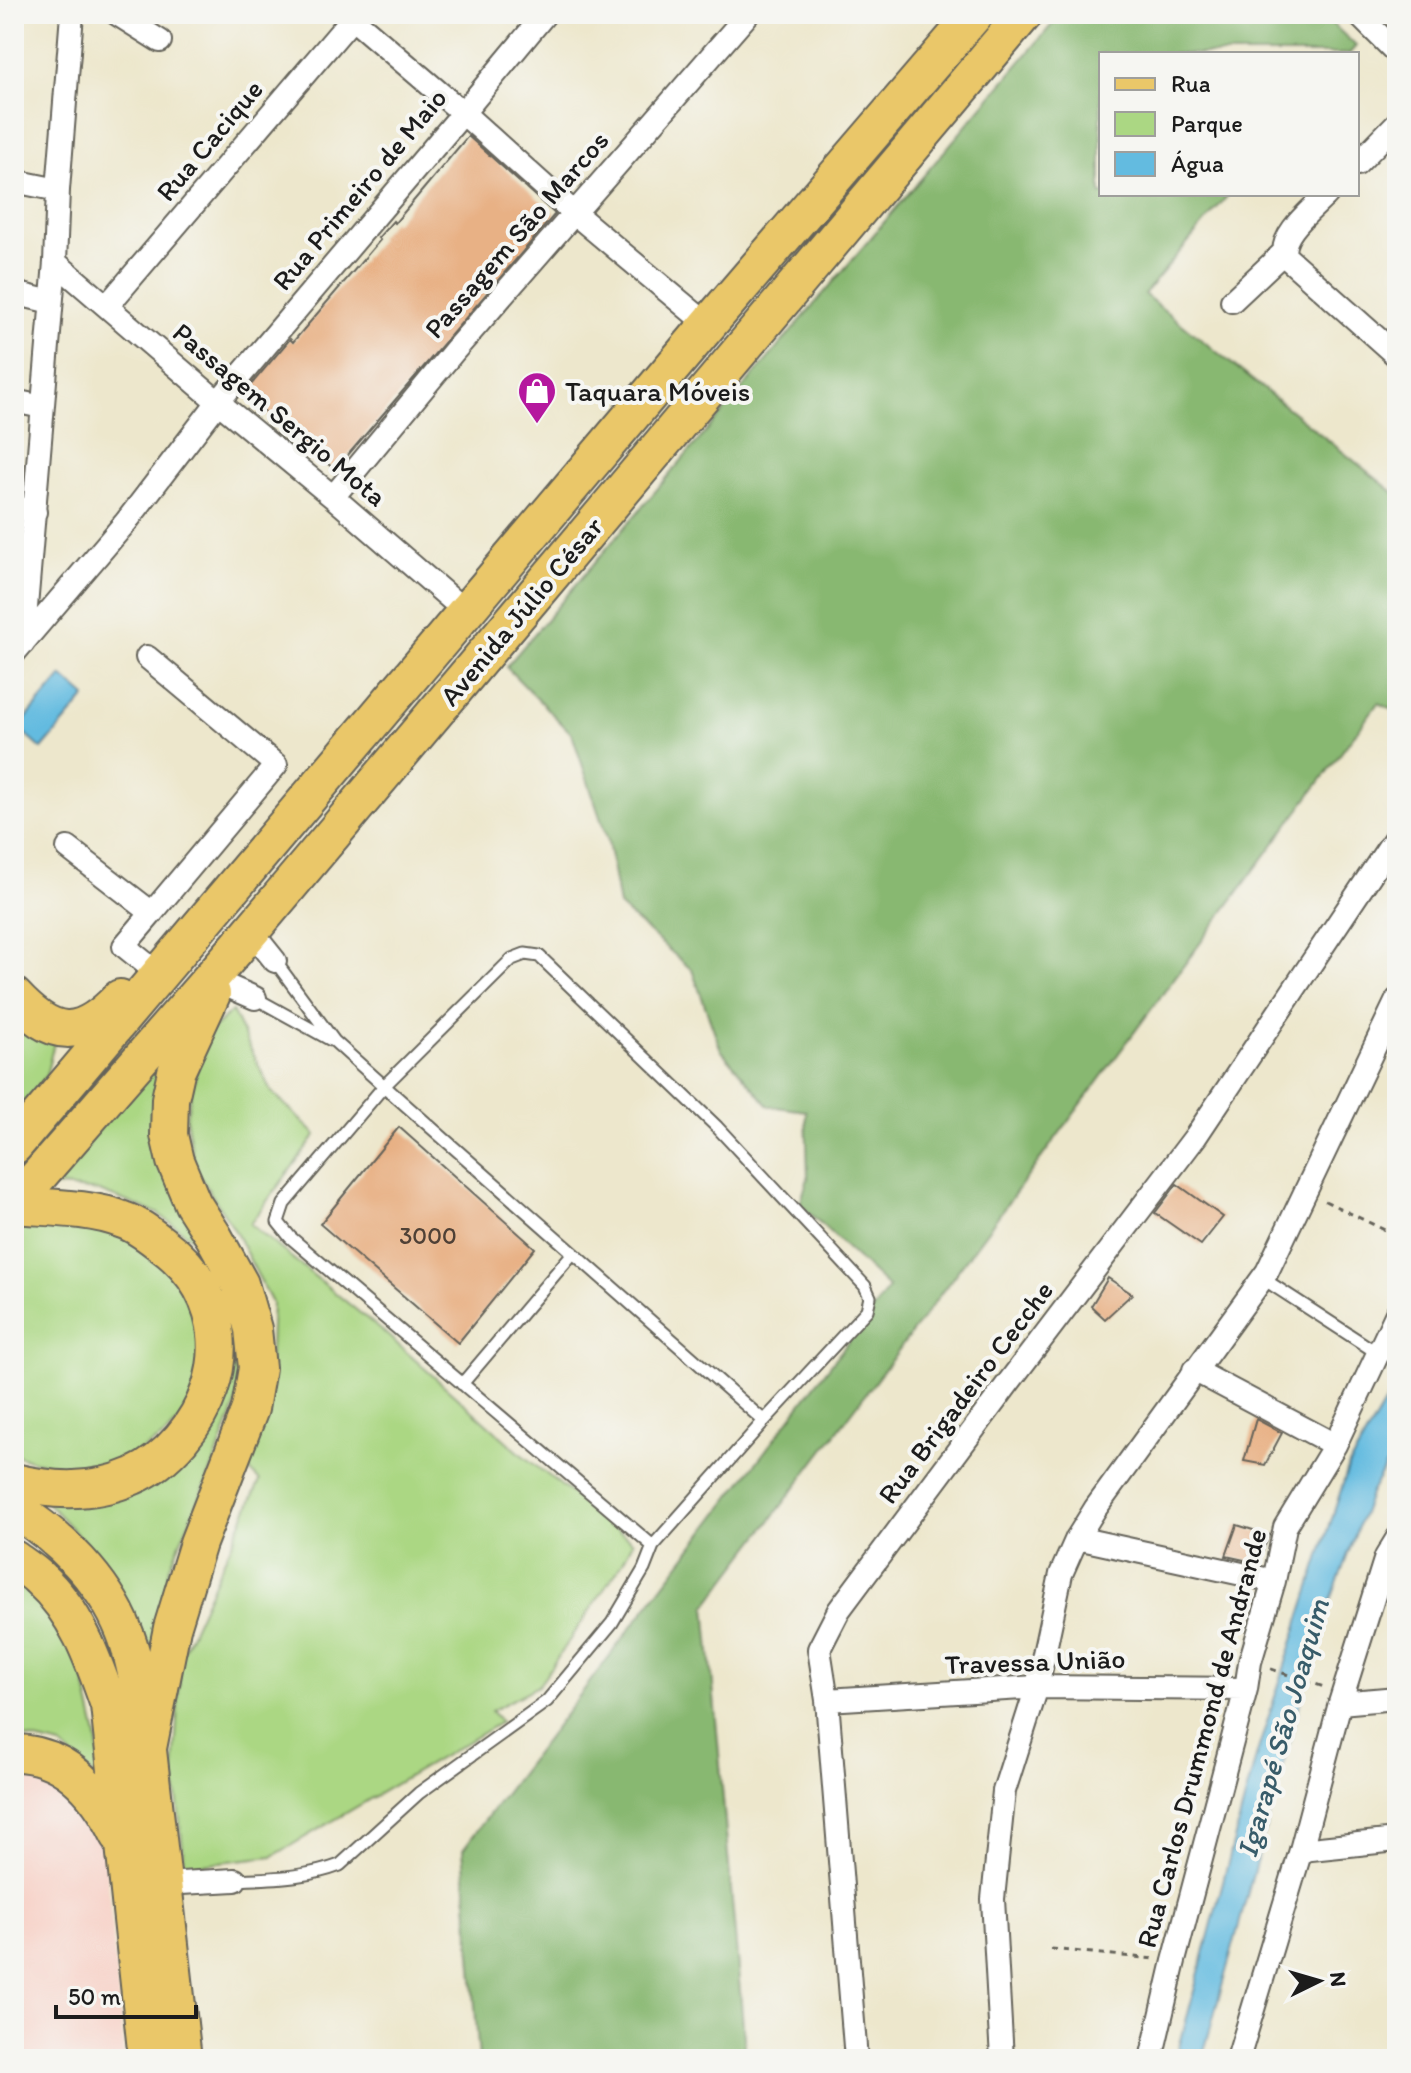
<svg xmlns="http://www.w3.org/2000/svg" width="1411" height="2073" viewBox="0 0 1411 2073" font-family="Itim,sans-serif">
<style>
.built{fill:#f7d1c7}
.green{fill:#abd783;stroke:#647a50;stroke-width:2}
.forest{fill:#88b871;stroke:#526a46;stroke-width:2}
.water{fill:#63bbe0;stroke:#406c7e;stroke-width:2}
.building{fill:#e8b185}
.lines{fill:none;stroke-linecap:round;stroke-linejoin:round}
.lane-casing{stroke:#65635a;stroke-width:15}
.street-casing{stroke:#65635a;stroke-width:26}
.primary-casing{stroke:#65635a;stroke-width:40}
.path{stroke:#65635a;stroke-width:3;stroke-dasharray:6 6;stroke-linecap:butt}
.lane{stroke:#fff;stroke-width:11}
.street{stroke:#fff;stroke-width:22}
.primary{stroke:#eac769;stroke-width:36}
.labels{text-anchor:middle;stroke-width:8;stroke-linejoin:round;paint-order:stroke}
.number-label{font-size:24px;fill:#4f4136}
.street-label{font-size:28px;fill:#1c1c1c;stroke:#f6f6f2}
.poi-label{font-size:28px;fill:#1c1c1c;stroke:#f6f6f2;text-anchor:start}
.water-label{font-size:30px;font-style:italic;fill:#385c6a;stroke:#f6f6f2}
</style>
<rect width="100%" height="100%" fill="#f6f6f2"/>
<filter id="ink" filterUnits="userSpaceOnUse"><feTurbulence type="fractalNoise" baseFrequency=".0125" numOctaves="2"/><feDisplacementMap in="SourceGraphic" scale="16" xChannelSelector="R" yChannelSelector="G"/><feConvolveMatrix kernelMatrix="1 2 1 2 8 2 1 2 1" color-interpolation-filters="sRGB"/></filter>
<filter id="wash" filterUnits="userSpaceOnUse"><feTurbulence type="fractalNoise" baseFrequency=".006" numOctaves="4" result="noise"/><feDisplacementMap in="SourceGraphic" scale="32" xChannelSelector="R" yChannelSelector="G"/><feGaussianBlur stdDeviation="1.8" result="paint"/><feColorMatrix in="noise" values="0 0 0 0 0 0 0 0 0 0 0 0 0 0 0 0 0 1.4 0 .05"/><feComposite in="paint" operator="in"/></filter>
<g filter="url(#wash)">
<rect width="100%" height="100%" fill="#ede7cc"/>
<path class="built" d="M14 1766 39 1767 90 1808 106 1864 124 2059H14Z"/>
<path class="green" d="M14 1008 55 1039 46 1076 14 1115Z
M232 1011 271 1091 316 1135 250 1224 386 1334 521 1454 633 1542 623 1562 538 1686 491 1711 501 1722 273 1856 185 1866 174 1770 181 1655 260 1481 241 1462 268 1395 272 1303 234 1229 195 1169 186 1117 204 1037Z
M178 1029 159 1079 213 1250 244 1336 236 1404 210 1474 170 1566 156 1643 142 1645 103 1562 42 1497 195 1447 224 1406 234 1354 231 1311 218 1271 193 1239 157 1213 99 1191 50 1186Z
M23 1214 93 1220 178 1269 204 1319 191 1410 163 1437 127 1459 89 1470 32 1461 14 1454V1224Z
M14 1576 37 1595 81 1665 96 1732 104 1785 61 1746 14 1735Z"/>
<path class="forest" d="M1061 14H1322L1356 46 1349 54H1101V194H1229L1144 294 1397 495V712L1378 703 922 1319 706 1606 746 2059H479L463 1849 889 1288 800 1204 808 1178 806 1111 769 1106 721 1050 692 970 619 906 608 841 572 734 506 667Z"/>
<path class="water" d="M62 676 86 697 42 749 18 728Z
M1397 1382V1446L1371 1492 1322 1624 1202 2059H1176L1257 1753 1349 1465Z"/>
<g id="blocks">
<path class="building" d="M468 136 555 214 335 470 309 447 306 449 244 393 290 339 293 342 380 240 378 238 393 221 395 223Z
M399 1127 535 1248 458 1343 320 1224Z
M1177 1184 1223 1217 1201 1245 1155 1213Z
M1108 1278 1132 1294 1105 1319 1091 1306Z
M1256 1419 1282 1433 1265 1465 1244 1461Z
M1237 1525 1269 1535 1258 1563 1226 1556Z"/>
</g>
</g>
<g filter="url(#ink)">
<use href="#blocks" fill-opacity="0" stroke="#65635a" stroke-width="2"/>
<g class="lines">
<g class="lane-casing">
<path id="lane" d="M255 998 331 1040
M1262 1278 1379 1354
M462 1384 573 1253
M653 1546 764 1421
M235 1880C271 1878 306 1878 340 1865L419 1793 547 1701 612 1623 644 1569 653 1546 290 1237 278 1222 284 1204 384 1086 512 959 525 954 539 956 717 1127 865 1286 870 1297 867 1310 764 1421 384 1086 334 1041 275 961"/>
</g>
<g class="street-casing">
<path id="street" d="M117 14 160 41
M347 14 463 113 574 213 708 325
M1358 14 1397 53
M1357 164 1397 123
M14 181 58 190
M1327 194C1313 209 1279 234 1285 256L1397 356
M55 262 218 402 333 497 466 612
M14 293 51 302
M1232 301 1283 253
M107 306 356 14
M14 401 42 407
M333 497 455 350 748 14
M14 507 35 512
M23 643 55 262 58 190 72 14
M14 653 126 522 218 402 463 113 545 14
M147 657 276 765 152 913
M68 848 152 913 124 946 150 967
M251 931 275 961
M218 982 255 998
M1194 1370 1335 1445
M1077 1538 1274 1581
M827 1700 1037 1687 1246 1689
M1340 1703 1397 1698
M1301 1850 1397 1840
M163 1884 235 1880
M856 2059 827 1700 819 1649 839 1610 1009 1382 1196 1136 1397 835
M1002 2059 993 1899 1004 1791 1037 1687 1061 1574 1077 1538 1095 1509 1267 1272 1397 1000
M1151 2059 1174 1961 1246 1689 1250 1662 1274 1581 1285 1527 1335 1445 1397 1313
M1238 2059 1301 1850 1340 1703 1386 1557 1397 1539"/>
</g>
<g class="primary-casing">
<path id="primary" d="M14 996C53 1038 79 1041 120 998
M14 1146 708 325 975 14
M14 1204 230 956 1024 14
M14 1205C49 1208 89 1207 123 1220 138 1225 151 1236 164 1246 229 1294 233 1378 181 1439 168 1454 152 1468 133 1476 95 1493 54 1492 14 1482
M14 1509C60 1537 104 1580 124 1631 135 1657 138 1687 144 1715L183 2059
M14 1559C22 1565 32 1571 39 1578 77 1612 93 1659 109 1705L147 2059
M148 1748 172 1628 198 1543 250 1409 257 1368 253 1329 240 1284 214 1237 193 1204 175 1161 169 1135 170 1099 176 1072 212 994
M14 1753C66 1753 98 1792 119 1835"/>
</g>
<path class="path" d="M1065 14 1072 21 1077 14
M1325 1201 1397 1236
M1271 1669 1324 1687
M1051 1949 1154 1959"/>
<use href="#lane" class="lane"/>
<use href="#street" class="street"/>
<use href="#primary" class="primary"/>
</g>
</g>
<defs>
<g id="shop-pin" transform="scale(2)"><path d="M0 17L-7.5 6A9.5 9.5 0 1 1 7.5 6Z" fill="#b5179e" stroke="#f6f6f2"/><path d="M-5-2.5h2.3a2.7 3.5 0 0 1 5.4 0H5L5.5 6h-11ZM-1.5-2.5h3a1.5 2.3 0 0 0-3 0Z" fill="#fff"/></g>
</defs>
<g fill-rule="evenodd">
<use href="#shop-pin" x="537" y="391"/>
</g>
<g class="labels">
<g class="number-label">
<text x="428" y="1244">3000</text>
</g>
<g class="street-label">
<text transform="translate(209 140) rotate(-50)" y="10">Rua Cacique</text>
<text transform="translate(359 189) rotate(-50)" y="10">Rua Primeiro de Maio</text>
<text transform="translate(516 234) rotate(-49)" y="10">Passagem São Marcos</text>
<text transform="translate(280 414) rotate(40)" y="10">Passagem Sergio Mota</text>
<text transform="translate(521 611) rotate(-50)" y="10">Avenida Júlio César</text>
<text transform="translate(965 1392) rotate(-53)" y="10">Rua Brigadeiro Cecche</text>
<text transform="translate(1035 1661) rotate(-2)" y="10">Travessa União</text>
<text transform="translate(1201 1738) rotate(-75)" y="10">Rua Carlos Drummond de Andrande</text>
</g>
<g class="poi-label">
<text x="565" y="401">Taquara Móveis</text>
</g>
<g class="water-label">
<text transform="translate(1283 1728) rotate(-74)" y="10">Igarapé São Joaquim</text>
</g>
</g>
<rect width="1411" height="2073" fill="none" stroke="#f6f6f2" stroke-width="48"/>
<rect x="1099" y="52" width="260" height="144" fill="#f6f6f2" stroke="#9f9f9c" stroke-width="2"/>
<rect x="1115" y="78" width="40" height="12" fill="#eac769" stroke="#9f9f9c" stroke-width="2"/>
<text x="1171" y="92" font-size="24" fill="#1c1c1c">Rua</text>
<rect x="1115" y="112" width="40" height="24" fill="#abd783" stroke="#9f9f9c" stroke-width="2"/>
<text x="1171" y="132" font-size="24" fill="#1c1c1c">Parque</text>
<rect x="1115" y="152" width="40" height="24" fill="#63bbe0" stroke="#9f9f9c" stroke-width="2"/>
<text x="1171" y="172" font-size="24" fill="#1c1c1c">Água</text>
<g transform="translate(1319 1981) rotate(85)" stroke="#f6f6f2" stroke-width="6" paint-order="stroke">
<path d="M0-6L14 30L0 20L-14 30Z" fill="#1c1c1c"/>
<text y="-12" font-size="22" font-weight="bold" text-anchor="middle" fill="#1c1c1c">N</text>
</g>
<path d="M56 2005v12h140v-12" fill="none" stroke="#1c1c1c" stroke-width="4"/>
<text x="68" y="2005" font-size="24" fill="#1c1c1c" stroke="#f6f6f2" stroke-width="6" paint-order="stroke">50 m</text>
</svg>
